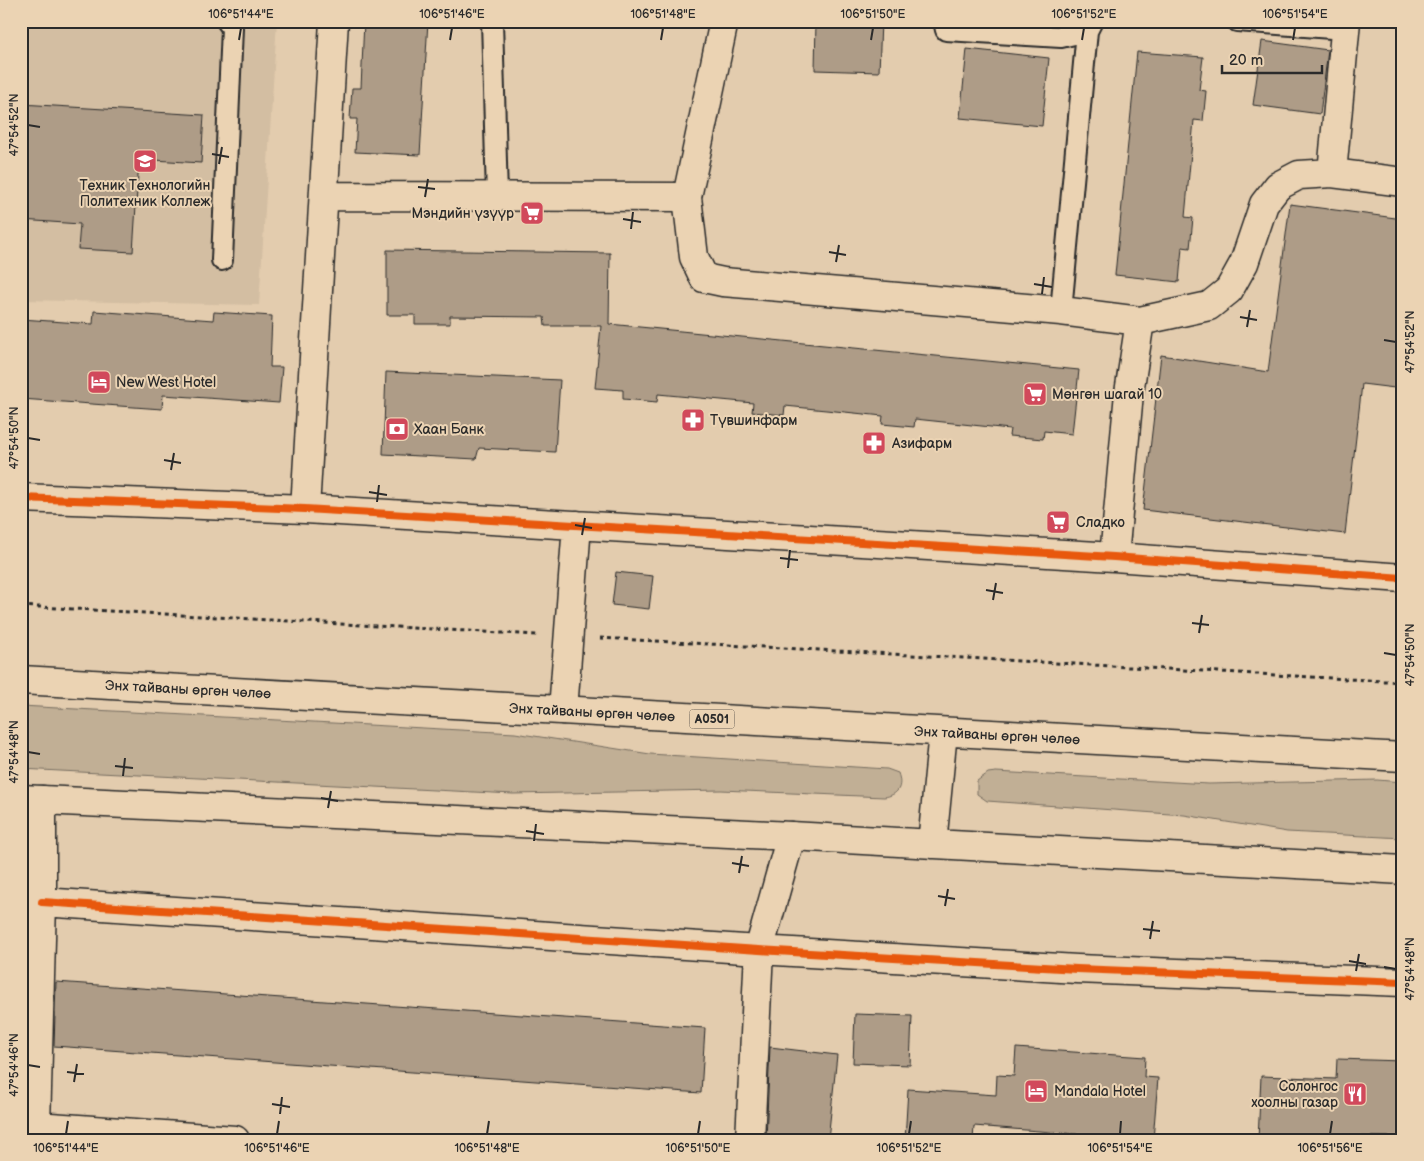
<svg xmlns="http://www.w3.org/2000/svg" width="1424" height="1161" viewBox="0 0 1424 1161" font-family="'Balsamiq Sans',sans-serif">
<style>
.built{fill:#d3bea2}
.green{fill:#c1af95;stroke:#766d60}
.building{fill:#ae9c87;stroke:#2b2b2b}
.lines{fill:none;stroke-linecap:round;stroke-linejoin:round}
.service-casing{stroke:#2b2b2b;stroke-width:24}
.minor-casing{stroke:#2b2b2b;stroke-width:31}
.trunk-casing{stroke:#2b2b2b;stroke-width:31}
.path{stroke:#2b2b2b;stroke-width:3;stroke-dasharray:4 4;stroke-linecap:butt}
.service{stroke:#ebd3b3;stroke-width:20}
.minor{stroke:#ebd3b3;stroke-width:28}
.trunk{stroke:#ebd3b3;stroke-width:28}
.cycleway-casing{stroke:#ebd3b3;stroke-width:11}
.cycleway{stroke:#e8590c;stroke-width:8}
.ticks{fill:none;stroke:#2b2b2b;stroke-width:2}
.labels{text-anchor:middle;stroke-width:4;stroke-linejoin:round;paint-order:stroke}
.shield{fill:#ebd3b3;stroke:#655d54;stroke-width:1}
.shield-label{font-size:12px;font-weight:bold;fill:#2b2b2b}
.poi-label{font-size:14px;fill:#2b2b2b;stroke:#ebd3b3;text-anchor:start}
.street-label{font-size:14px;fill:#2b2b2b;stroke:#ebd3b3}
.neatline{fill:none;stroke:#2b2b2b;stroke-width:2}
.ticks-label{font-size:12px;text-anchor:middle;fill:#2b2b2b}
</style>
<rect width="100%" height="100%" fill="#e3ccae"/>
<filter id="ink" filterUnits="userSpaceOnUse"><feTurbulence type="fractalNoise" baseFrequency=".02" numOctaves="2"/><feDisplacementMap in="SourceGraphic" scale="10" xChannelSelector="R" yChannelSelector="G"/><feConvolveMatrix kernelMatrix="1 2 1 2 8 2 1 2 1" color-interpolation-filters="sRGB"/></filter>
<g filter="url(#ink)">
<path class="built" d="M21 21H277L259 305 21 300Z"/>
<path class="green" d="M21 706 515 733 650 754 887 769 898 773C903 787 898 795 884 797L721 790 513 794 21 769Z
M996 772 1209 784 1377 780 1403 782V838L1287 832 1184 815 987 801 977 794V781L988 773Z"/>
<path class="building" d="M364 21H428L420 155 355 152 357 119H350L352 88H361Z
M816 21H881L879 72 815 70Z
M1262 41 1328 50 1320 114 1253 105Z
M967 49 1049 58 1042 126 960 118Z
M1137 52 1203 57 1199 90 1206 91 1203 121 1194 120 1185 217 1193 218 1190 248 1182 247 1179 282 1115 275Z
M21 104 204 115 201 163 139 159 133 252 78 249 80 224 21 220Z
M1290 204 1403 219V389L1362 384 1345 534 1143 510 1161 355 1268 372Z
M387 250 610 253 609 324 1079 370 1072 434 1044 431 1043 439 1009 436 1010 429 915 419 914 427 882 424 883 416 826 410 785 406 784 415 752 412 753 403 658 394 657 402 623 399V390L595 388 601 326H545L544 317 450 316V324H415V315H387Z
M94 311 213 320 214 312 272 316 270 367H282L279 403 163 395 162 409 21 399V319L93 324Z
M386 372 560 380 555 452 479 448 476 459 383 454Z
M616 572 653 576 649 609 612 605Z
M56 982 705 1028 701 1093 54 1046Z
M855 1014 912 1016 910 1065 853 1063Z
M770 1047 837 1055 828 1140H766Z
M1016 1048 1145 1057 1144 1077 1158 1078 1153 1140H1077V1134L974 1126 973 1140H905L908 1089 996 1095 997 1075 1014 1076Z
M1337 1059 1403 1061V1137L1344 1136V1140H1258L1261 1076 1336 1079Z"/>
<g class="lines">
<g class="service-casing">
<path id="service" d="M492 21 497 197
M944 21 946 30 1061 37 1087 31
M1237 21 1345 29
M222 260 232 28 227 21
M1061 311 1087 31 1092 21
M21 900 42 902"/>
</g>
<g class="minor-casing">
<path id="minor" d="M724 21 687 197 694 257 704 278 723 282 1061 311 1140 321 1129 393 1114 557
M1332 173 1346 21
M324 196 687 197
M1140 321 1209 306 1229 290 1244 263 1264 204 1278 186 1299 175 1332 173 1403 182
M21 498 305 509 1114 557 1403 578
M305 509 334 21
M563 710 577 525
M42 902 759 950 1077 969 1403 982
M36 1126 235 1140
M33 1140 36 1126 42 902V800
M750 1140 759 950 791 836"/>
</g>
<g class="trunk-casing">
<path id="trunk" d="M21 680 1403 757
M21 799 791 836 1403 870
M932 844 943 732"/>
</g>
<path class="path" d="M21 606 538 635
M600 638 1403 682"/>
<use href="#service" class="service"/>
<use href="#minor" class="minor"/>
<use href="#trunk" class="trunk"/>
<g class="cycleway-casing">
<path id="cycleway" d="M21 498 305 509 1114 557 1403 578
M42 902 759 950 1077 969 1403 982"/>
</g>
<use href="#cycleway" class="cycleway"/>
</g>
</g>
<path class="ticks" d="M239 40 241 28M450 40 452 28M661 40 663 28M871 40 873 28M1082 40 1084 28M1293 40 1295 28M28 125 40 127M212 154 229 157M219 164 222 147M418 187 435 189M425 197 428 179M623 219 641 222M631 229 633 212M829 252 846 255M836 262 839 245M1034 284 1052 287M1042 294 1044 277M1240 317 1257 320M1247 327 1250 310M1384 340 1396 342M28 438 40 440M164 460 181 463M171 470 174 453M369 492 387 495M377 502 379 485M575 525 592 528M582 535 585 518M780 558 798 560M788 568 790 550M986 590 1003 593M993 600 996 583M1192 623 1209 625M1199 633 1202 615M1384 653 1396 655M28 752 40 754M115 766 133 768M123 776 125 758M321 798 338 801M328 808 331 791M526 831 544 834M534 841 536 824M732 863 749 866M739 873 742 856M938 896 955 899M945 906 948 889M1143 929 1160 931M1150 939 1153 921M1349 961 1366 964M1384 967 1396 969M1356 971 1359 954M28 1065 40 1067M67 1072 84 1074M74 1082 77 1064M272 1104 290 1107M280 1114 282 1097M66 1134 68 1121M277 1134 279 1121M487 1134 489 1121M698 1134 700 1121M909 1134 911 1121M1120 1134 1121 1121M1330 1134 1332 1121"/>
<defs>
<g id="university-square" transform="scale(1.25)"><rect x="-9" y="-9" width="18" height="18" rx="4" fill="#d1495b" stroke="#ebd3b3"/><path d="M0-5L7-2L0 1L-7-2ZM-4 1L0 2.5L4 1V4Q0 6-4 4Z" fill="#fff"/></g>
<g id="supermarket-square" transform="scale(1.25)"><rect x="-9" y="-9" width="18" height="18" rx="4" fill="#d1495b" stroke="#ebd3b3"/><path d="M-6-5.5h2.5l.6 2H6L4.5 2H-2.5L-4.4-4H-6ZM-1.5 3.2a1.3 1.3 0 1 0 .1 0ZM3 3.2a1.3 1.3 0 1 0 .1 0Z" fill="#fff"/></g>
<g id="hotel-square" transform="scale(1.25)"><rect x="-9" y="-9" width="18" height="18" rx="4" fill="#d1495b" stroke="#ebd3b3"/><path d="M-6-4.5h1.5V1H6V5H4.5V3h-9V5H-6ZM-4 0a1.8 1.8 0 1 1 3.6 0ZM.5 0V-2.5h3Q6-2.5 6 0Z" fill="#fff"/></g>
<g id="pharmacy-square" transform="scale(1.25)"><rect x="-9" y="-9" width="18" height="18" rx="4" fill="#d1495b" stroke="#ebd3b3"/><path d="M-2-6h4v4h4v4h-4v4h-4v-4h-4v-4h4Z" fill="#fff"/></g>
<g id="bank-square" transform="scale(1.25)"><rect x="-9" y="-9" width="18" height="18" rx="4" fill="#d1495b" stroke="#ebd3b3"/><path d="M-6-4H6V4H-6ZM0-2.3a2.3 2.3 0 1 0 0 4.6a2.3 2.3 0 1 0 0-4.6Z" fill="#fff"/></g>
<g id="restaurant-square" transform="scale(1.25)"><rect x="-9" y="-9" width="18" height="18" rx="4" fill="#d1495b" stroke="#ebd3b3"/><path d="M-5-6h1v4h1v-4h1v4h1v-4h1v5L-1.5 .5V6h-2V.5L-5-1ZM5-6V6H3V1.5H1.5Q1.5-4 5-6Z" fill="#fff"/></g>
</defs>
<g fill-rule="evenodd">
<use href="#university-square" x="145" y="161"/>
<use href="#supermarket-square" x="532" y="213"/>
<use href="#hotel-square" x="99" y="382"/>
<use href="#supermarket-square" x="1035" y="394"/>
<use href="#pharmacy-square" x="693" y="420"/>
<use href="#bank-square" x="397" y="429"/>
<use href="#pharmacy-square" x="874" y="443"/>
<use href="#supermarket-square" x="1058" y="522"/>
<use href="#hotel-square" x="1036" y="1091"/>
<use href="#restaurant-square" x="1355" y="1094"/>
</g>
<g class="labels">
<rect class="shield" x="689.5" y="709.5" width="45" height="19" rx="4"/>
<g class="shield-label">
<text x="712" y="723">A0501</text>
</g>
<g class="poi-label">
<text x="145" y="190" text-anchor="middle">Техник Технологийн<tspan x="145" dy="16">Политехник Коллеж</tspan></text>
<text x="514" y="218" text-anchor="end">Мэндийн үзүүр</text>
<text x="116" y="387">New West Hotel</text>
<text x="1052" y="399">Мөнгөн шагай 10</text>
<text x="710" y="425">Түвшинфарм</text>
<text x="414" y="434">Хаан Банк</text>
<text x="892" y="448">Азифарм</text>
<text x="1076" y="527">Сладко</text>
<text x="1338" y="1091" text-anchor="end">Солонгос<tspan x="1338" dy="16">хоолны газар</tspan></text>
<text x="1054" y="1096">Mandala Hotel</text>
</g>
<g class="street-label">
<text transform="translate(188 689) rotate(3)" y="5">Энх тайваны өргөн чөлөө</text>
<text transform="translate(592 712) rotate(3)" y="5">Энх тайваны өргөн чөлөө</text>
<text transform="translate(997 735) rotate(3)" y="5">Энх тайваны өргөн чөлөө</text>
</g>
</g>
<rect width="1424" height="1161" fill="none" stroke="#ebd3b3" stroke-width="55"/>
<path d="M1222 65v8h100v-8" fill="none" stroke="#2b2b2b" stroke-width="2.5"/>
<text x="1229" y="65" font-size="15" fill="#2b2b2b" stroke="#ebd3b3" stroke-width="4" paint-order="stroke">20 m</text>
<rect x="28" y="28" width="1368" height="1106" class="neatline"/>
<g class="ticks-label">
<text x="241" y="18">106°51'44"E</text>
<text x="452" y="18">106°51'46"E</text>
<text x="663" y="18">106°51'48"E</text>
<text x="873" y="18">106°51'50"E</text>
<text x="1084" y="18">106°51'52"E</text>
<text x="1295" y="18">106°51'54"E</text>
<text transform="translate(14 125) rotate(-90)" y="4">47°54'52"N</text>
<text transform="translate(1410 342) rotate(-90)" y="4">47°54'52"N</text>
<text transform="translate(14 438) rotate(-90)" y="4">47°54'50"N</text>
<text transform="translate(1410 655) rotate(-90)" y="4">47°54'50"N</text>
<text transform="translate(14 752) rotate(-90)" y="4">47°54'48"N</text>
<text transform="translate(1410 969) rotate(-90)" y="4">47°54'48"N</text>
<text transform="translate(14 1065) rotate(-90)" y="4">47°54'46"N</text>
<text x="66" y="1152">106°51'44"E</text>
<text x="277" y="1152">106°51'46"E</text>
<text x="487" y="1152">106°51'48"E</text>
<text x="698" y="1152">106°51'50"E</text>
<text x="909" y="1152">106°51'52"E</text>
<text x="1120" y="1152">106°51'54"E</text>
<text x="1330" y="1152">106°51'56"E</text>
</g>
</svg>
